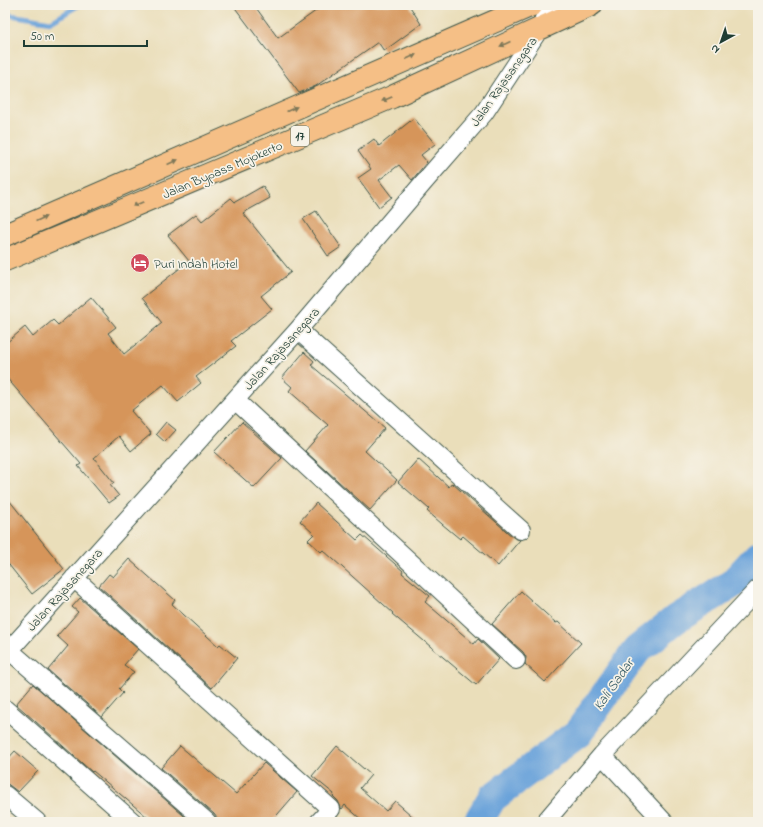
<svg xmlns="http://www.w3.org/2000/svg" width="763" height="827" viewBox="0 0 763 827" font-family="'Indie Flower',sans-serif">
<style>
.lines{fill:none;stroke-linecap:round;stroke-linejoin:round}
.stream{stroke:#6ba3da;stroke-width:5}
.river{stroke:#6ba3da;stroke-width:30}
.building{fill:#d6955a}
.minor-casing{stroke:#3d5548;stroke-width:20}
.highway-casing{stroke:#3d5548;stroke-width:24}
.minor{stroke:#fff;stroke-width:18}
.highway{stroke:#f5bf86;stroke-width:22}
.oneway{fill:#7f7859}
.labels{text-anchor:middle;stroke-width:3.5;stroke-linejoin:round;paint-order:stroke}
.shield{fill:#f7f3e8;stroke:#60746a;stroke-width:1}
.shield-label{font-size:12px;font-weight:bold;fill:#1f3d34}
.street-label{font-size:13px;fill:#1f3d34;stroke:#f7f3e8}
.poi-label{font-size:13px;fill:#1f3d34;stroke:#f7f3e8;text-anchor:start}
.water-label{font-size:14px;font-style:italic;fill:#365c66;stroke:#f7f3e8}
</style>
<rect width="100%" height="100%" fill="#f7f3e8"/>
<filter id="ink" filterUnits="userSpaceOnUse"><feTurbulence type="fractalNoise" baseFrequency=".025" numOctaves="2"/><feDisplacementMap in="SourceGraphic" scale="8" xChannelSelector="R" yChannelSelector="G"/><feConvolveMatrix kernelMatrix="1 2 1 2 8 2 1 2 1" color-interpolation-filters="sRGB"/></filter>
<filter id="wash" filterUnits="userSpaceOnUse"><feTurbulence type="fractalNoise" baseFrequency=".012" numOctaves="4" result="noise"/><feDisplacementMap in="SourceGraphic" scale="16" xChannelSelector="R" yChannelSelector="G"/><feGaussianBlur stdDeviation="0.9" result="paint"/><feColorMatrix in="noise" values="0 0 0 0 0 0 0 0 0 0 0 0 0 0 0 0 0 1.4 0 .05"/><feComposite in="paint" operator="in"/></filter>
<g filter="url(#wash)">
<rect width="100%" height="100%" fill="#eadeba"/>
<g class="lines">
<path class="stream" d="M5 14 51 22 79 5"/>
<path class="river" d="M478 822 492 798 578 733 637 650 676 619 732 584 758 556"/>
</g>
<g id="blocks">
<path class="building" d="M233 5H254L278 38 324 5H409L421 24 384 51 378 42 316 86 299 93Z
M414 118 435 144 421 155 427 162 412 180 399 165 379 180 392 197 379 207 358 178 371 169 358 151 374 139 379 146Z
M263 186 270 198 243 213 291 272 261 296 272 309 231 341 236 346 196 377 201 383 178 402 163 385 131 411 151 434 131 451 119 436 94 458 114 483 110 485 119 496 109 503 78 466 81 464 5 376V344L25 327 33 337 53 320 58 325 91 297 116 327 108 333 124 354 162 323 142 298 189 261 168 235 196 214 202 221 231 198 235 202Z
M316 211 341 247 328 256 303 219Z
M304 352 314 361 311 365 385 428 365 451 397 480 370 510 305 451 328 425 289 391 292 387 282 378Z
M166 422 176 430 165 442 156 434Z
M242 422 282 458 254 488 214 452Z
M418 459 449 487 452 483 514 538 520 540 498 566 463 536 460 539 442 524 427 511 429 509 398 482Z
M5 495 64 569 32 594 5 560Z
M316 503 357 540 362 535 403 571 402 573 430 596 425 602 474 644 478 639 499 659 476 685 392 614 393 613 323 550 321 552 308 540 314 534 300 521Z
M129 559 175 600 172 604 218 646 220 644 237 658 212 688 99 586 109 574 113 577Z
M521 591 556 623 558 622 581 643 545 682 525 664 526 657 523 652 492 624Z
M80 598 138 649 124 665 134 672 119 689 123 693 102 717 48 670 68 646 57 636 78 612 72 607Z
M33 684 191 822H153L93 771 92 772 16 704Z
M180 746 236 794 264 763 297 792 271 822H217V818L214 814 161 768Z
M337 746 371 775 360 788 386 811 395 801 419 822H364L345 805 342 809 341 808 338 801 333 796 334 794 312 776Z
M15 751 38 771 18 792 5 782V762Z"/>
</g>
</g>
<g filter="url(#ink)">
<use href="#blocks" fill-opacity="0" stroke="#3d5548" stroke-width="1"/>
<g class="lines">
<g class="minor-casing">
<path id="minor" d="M298 330 521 530
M235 400 516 660
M74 578 331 809 319 822
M9 650 207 822
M5 655 298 330 424 182 484 113 540 28 550 5
M5 709 133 822
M602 755 664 822
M5 795 37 822
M545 822 602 755 758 589"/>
</g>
<g class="highway-casing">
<path id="highway" d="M5 235 532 5
M5 260 392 97 591 5"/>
</g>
<use href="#minor" class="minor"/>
<use href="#highway" class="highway"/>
</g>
<defs><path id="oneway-solid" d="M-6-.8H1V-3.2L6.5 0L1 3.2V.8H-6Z"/></defs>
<g class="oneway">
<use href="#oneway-solid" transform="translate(505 44) rotate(155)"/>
<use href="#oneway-solid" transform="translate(411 57) rotate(-24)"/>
<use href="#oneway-solid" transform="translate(387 99) rotate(157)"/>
<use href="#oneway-solid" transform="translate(292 109) rotate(-24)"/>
<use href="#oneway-solid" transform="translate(173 162) rotate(-24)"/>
<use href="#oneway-solid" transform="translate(138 204) rotate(157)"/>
<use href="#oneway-solid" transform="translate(41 219) rotate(-24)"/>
</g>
</g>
<defs>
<g id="hotel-disc" transform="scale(1)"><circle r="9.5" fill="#d1495b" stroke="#f7f3e8"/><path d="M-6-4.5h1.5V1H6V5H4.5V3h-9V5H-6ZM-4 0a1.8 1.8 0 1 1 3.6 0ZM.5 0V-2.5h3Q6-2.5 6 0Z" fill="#fff"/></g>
</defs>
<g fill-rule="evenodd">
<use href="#hotel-disc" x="140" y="263"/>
</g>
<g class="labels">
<rect class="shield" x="291" y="126" width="18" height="20" rx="3"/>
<g class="shield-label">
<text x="300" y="140">17</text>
</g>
<g class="street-label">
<text transform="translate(503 81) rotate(-55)" y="5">Jalan Rajasanegara</text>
<text transform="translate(222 169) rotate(-23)" y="5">Jalan Bypass Mojokerto</text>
<text transform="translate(281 348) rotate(-48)" y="5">Jalan Rajasanegara</text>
<text transform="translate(64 589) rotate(-48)" y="5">Jalan Rajasanegara</text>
</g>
<g class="poi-label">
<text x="154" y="268">Puri Indah Hotel</text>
</g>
<g class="water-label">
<text transform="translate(613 684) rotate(-55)" y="5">Kali Sadar</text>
</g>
</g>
<rect width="763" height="827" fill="none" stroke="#f7f3e8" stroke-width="20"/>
<g transform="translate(721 42) rotate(220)" stroke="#f7f3e8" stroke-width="3" paint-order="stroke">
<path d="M0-3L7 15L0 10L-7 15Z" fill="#1f3d34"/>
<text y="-6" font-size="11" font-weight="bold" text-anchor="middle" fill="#1f3d34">N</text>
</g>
<path d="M24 40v6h123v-6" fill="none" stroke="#1f3d34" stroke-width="2"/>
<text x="30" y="40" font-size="12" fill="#1f3d34" stroke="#f7f3e8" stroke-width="3" paint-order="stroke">50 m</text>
</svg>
